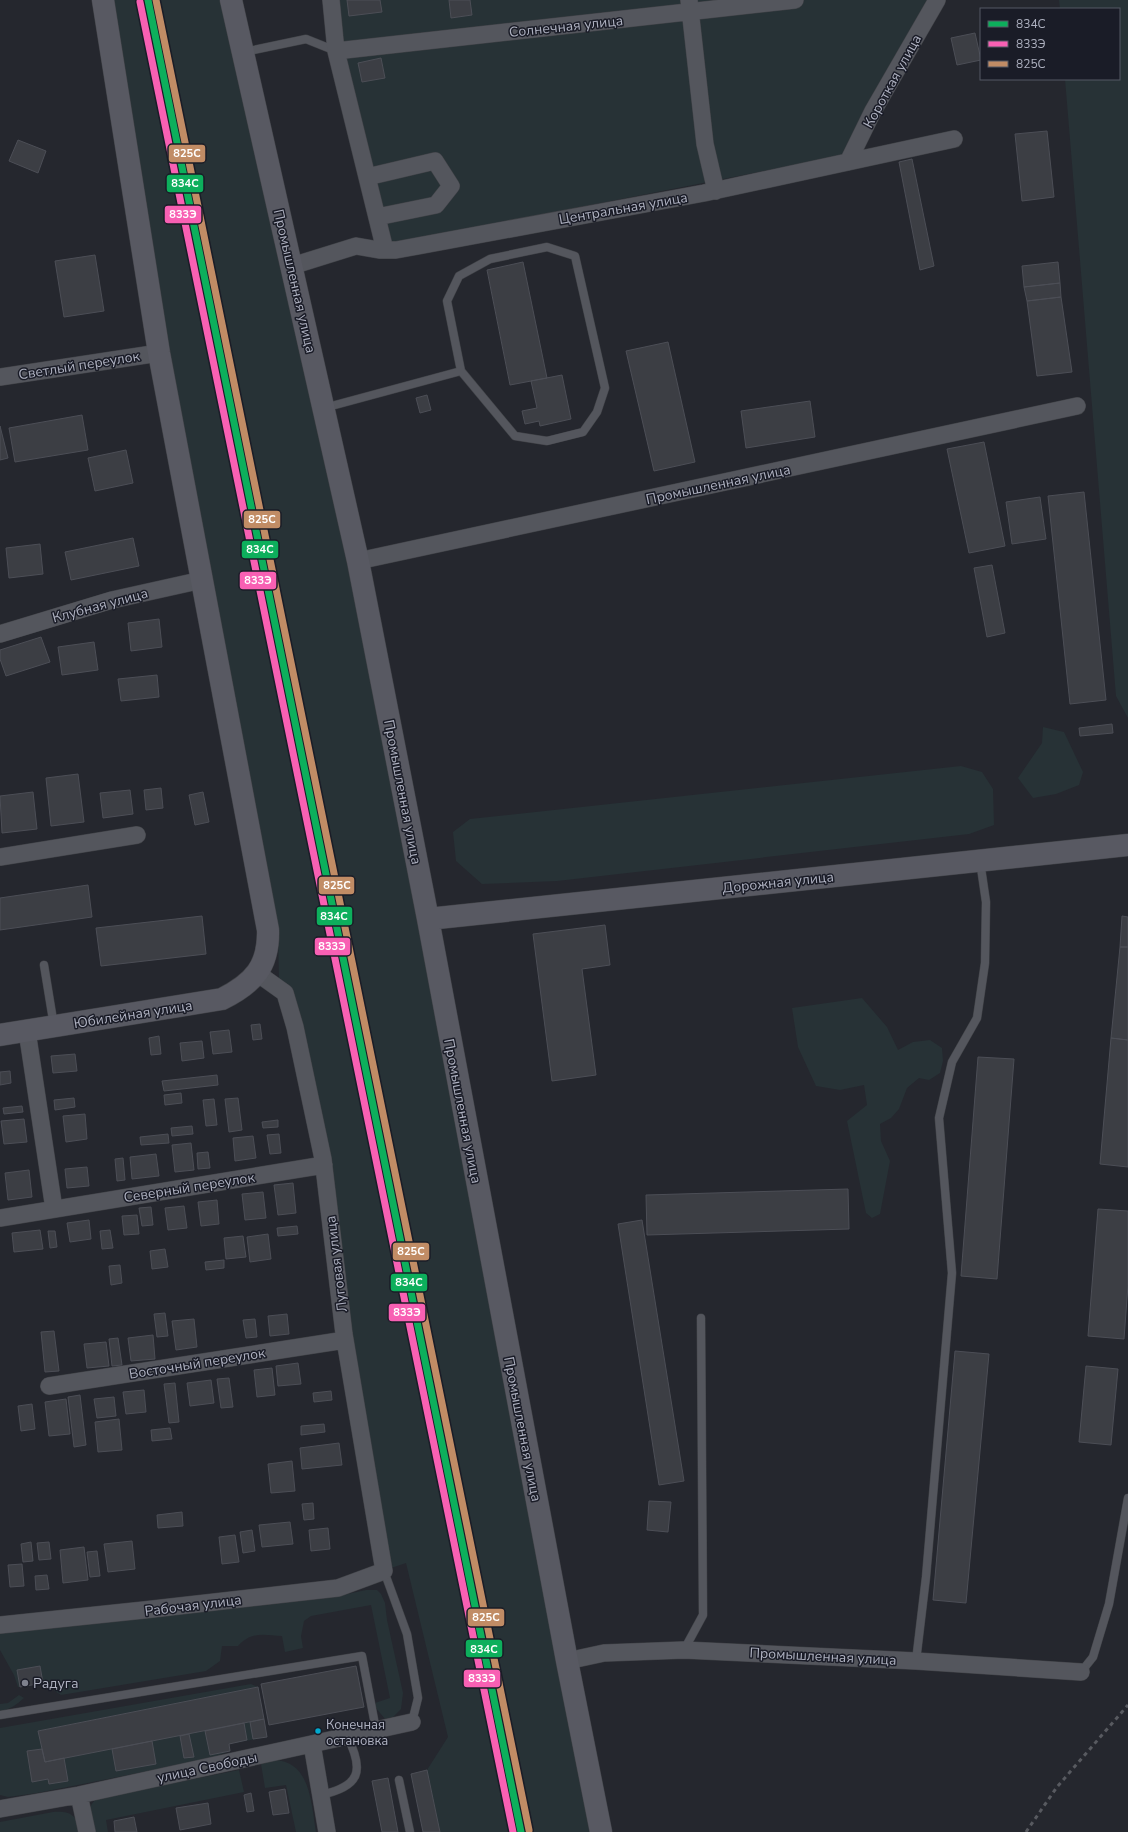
<svg xmlns="http://www.w3.org/2000/svg" width="1128" height="1832" viewBox="0 0 1128 1832" font-family="'Nunito Sans',sans-serif">
<style>
.green{fill:#273236}
.building{fill:#3c3e44;stroke:#4c4e56}
.lines{fill:none;stroke-linecap:round;stroke-linejoin:round}
.lane-casing{stroke:#404247;stroke-width:9}
.street-casing{stroke:#404247;stroke-width:18}
.secondary-casing{stroke:#404247;stroke-width:23}
.lane{stroke:#54565d;stroke-width:8}
.street{stroke:#54565d;stroke-width:17}
.secondary{stroke:#585962;stroke-width:22}
.rail{stroke:#585a60;stroke-width:3;stroke-dasharray:4 4;stroke-linecap:butt}
.rail-1-casing{stroke:#1a1c27;stroke-width:10}
.rail-2-casing{stroke:#1a1c27;stroke-width:10}
.rail-3-casing{stroke:#1a1c27;stroke-width:10}
.rail-1{stroke:#0daf5c;stroke-width:7}
.rail-2{stroke:#f860b3;stroke-width:7}
.rail-3{stroke:#c18c65;stroke-width:7}
.poi-dot{fill:#7e818d;stroke:#1a1c27;stroke-width:1.5}
.bus-dot{fill:#00a9ce;stroke:#1a1c27;stroke-width:1.5}
.labels{text-anchor:middle;stroke-width:3;stroke-linejoin:round;paint-order:stroke}
.bus-label{font-size:13px;fill:#aeb1c0;stroke:#1a1c27;text-anchor:start}
.street-label{font-size:14px;fill:#aeb1c0;stroke:#1a1c27}
.poi-label{font-size:14px;fill:#aeb1c0;stroke:#1a1c27;text-anchor:start}
.line-badge{stroke:#1a1c27;stroke-width:1.5}
.badge-label{font-size:11px;text-anchor:middle;font-weight:bold;fill:#fff}
</style>
<rect width="100%" height="100%" fill="#25272e"/>
<path class="green" d="M112 0H222L395 777 592 1832H440L427 1770 448 1737 406 1563 391 1568 353 1341 279 982 278 932 165 332Z
M335 0H934L846 155 381 246Z
M1059 0H1128V718L1116 696 1065 79H1119V9H1060Z
M1043 727 1064 732 1083 772 1079 785 1056 794 1033 798 1018 778 1042 743Z
M961 766 982 772 993 789 994 825 969 834 557 881 482 884 456 861 453 832 470 819Z
M862 998 887 1027 898 1050 913 1042 930 1040 942 1048 943 1061 940 1073 929 1080 919 1078 907 1088 899 1109 891 1118 880 1124 881 1141 890 1161 880 1214 872 1218 866 1213 847 1121 867 1105 864 1085 840 1090 816 1086 798 1047 792 1008Z
M366 1590H377L381 1594 385 1603 387 1620 403 1693 401 1709 393 1717 385 1719 376 1708 375 1703 390 1698 371 1605 311 1616 304 1621 301 1636 303 1648 285 1652 282 1636C264 1635 252 1631 238 1646H222L220 1661 206 1671 61 1695 43 1683 18 1687 14 1675 0 1650V1631L338 1596Z
M251 1684 258 1687 267 1737 229 1744 230 1751 209 1759 37 1793 8 1797 0 1795V1728Z
M19 1695 24 1698C17 1704 10 1710 0 1711V1704L8 1703Z
M274 1760C311 1761 311 1804 316 1832H296L286 1785 265 1788 261 1764Z
M239 1770 244 1792 106 1820 108 1832H92C91 1819 85 1806 98 1798Z
M53 1812C71 1811 76 1815 81 1832H0V1822Z"/>
<path class="building" d="M347 0H380L382 12 349 16Z
M449 0H470L472 15 451 18Z
M975 33 981 60 957 65 951 38Z
M381 58 385 78 362 82 358 63Z
M1047 131 1054 197 1022 201 1015 134Z
M18 140 46 151 38 173 9 161Z
M912 159 934 266 920 270 899 162Z
M95 255 104 311 64 317 55 261Z
M523 262 547 378 510 385 487 270Z
M1058 262 1060 283 1024 287 1022 266Z
M1060 283 1061 297 1027 301 1024 287Z
M1061 297 1072 372 1037 376 1027 301Z
M668 342 695 462 654 471 626 351Z
M562 375 571 419 540 426 539 421 525 424 522 411 537 408 531 381Z
M427 395 431 410 420 413 416 398Z
M810 401 815 437 746 448 741 411Z
M82 415 88 450 15 462 9 428Z
M0 426 8 458 0 460Z
M984 442 1005 546 969 553 947 449Z
M126 450 133 483 95 491 88 458Z
M1084 492 1106 700 1070 704 1048 496Z
M1040 497 1046 539 1012 544 1006 502Z
M133 538 139 566 71 580 65 552Z
M40 544 43 574 9 578 6 548Z
M992 565 1005 633 987 637 974 568Z
M159 619 162 647 131 651 128 623Z
M41 637 50 662 6 676 0 659V650Z
M94 642 98 670 62 675 58 647Z
M157 675 159 697 121 701 118 679Z
M1112 724 1113 733 1080 736 1079 728Z
M78 774 84 822 51 826 46 778Z
M161 788 163 808 146 810 144 790Z
M130 790 133 814 103 818 100 793Z
M33 792 37 829 2 833 0 796Z
M203 792 209 822 195 825 189 795Z
M88 885 92 917 0 930V898Z
M202 916 206 954 101 966 96 928Z
M1122 916 1128 917V947H1120Z
M605 925 610 965 582 969 596 1075 552 1081 533 934Z
M1120 947H1128V1040L1111 1038Z
M260 1024 262 1039 253 1040 251 1025Z
M229 1030 232 1052 213 1054 210 1032Z
M159 1036 161 1054 151 1055 149 1038Z
M1111 1038 1128 1040V1167L1100 1164Z
M202 1041 204 1058 182 1061 180 1043Z
M75 1054 77 1071 53 1073 51 1056Z
M978 1057 1014 1059 997 1279 961 1276Z
M10 1071 11 1083 0 1085V1072Z
M217 1075 218 1085 164 1091 162 1081Z
M181 1093 182 1103 165 1105 164 1095Z
M74 1098 75 1107 55 1110 54 1100Z
M238 1098 242 1130 229 1132 225 1099Z
M214 1099 217 1125 206 1126 203 1100Z
M22 1106 23 1112 4 1114 3 1108Z
M85 1114 87 1139 66 1142 63 1116Z
M24 1119 27 1142 4 1144 1 1121Z
M278 1120V1127L263 1128 262 1122Z
M192 1126 193 1134 172 1136 171 1128Z
M168 1134 169 1143 141 1145 140 1137Z
M279 1134 281 1153 270 1154 267 1135Z
M253 1136 256 1158 235 1161 233 1138Z
M191 1143 194 1170 175 1172 172 1145Z
M208 1152 210 1168 198 1169 197 1153Z
M156 1154 159 1176 132 1179 130 1157Z
M123 1158 125 1180 117 1181 115 1159Z
M87 1167 89 1186 67 1188 65 1169Z
M29 1170 32 1197 8 1200 5 1173Z
M293 1183 296 1213 278 1215 274 1185Z
M848 1189 849 1229 647 1235 646 1195Z
M263 1192 266 1218 245 1220 242 1194Z
M217 1200 219 1224 201 1226 198 1202Z
M184 1206 187 1228 168 1230 165 1208Z
M151 1207 153 1225 142 1226 139 1208Z
M1098 1209 1128 1211V1285L1124 1339 1088 1336Z
M137 1215 139 1234 124 1235 122 1216Z
M89 1220 91 1239 70 1242 67 1223Z
M642 1220 684 1481 659 1485 618 1224Z
M297 1226 298 1234 278 1236 277 1228Z
M40 1230 43 1249 14 1252 12 1233Z
M110 1230 113 1248 102 1249 100 1231Z
M48 1231H55L57 1247 50 1248Z
M268 1234 271 1259 250 1262 247 1237Z
M243 1236 246 1257 226 1259 224 1238Z
M165 1249 168 1267 152 1269 150 1251Z
M224 1260V1268L206 1270 205 1262Z
M120 1265 122 1283 111 1285 109 1266Z
M165 1313 168 1336 157 1337 154 1314Z
M287 1314 289 1334 270 1336 268 1316Z
M194 1319 197 1347 176 1350 172 1321Z
M255 1319 257 1337 246 1338 243 1320Z
M54 1331 59 1371 45 1372 41 1332Z
M153 1335 155 1359 131 1361 128 1338Z
M118 1338 122 1365 112 1366 109 1339Z
M106 1342 109 1366 87 1368 84 1344Z
M955 1351 989 1354 966 1603 933 1600Z
M298 1363 301 1384 278 1386 276 1366Z
M1086 1366 1118 1369 1111 1445 1079 1442Z
M272 1368 275 1395 257 1397 254 1370Z
M229 1378 233 1407 221 1408 217 1379Z
M211 1380 214 1403 190 1406 187 1383Z
M175 1383 179 1422 169 1423 164 1384Z
M144 1390 146 1412 126 1414 123 1392Z
M331 1391 332 1400 314 1402 313 1393Z
M80 1395 86 1445 74 1447 68 1397Z
M114 1397 116 1416 97 1418 94 1399Z
M66 1399 70 1434 49 1436 45 1402Z
M32 1404 35 1429 21 1431 18 1406Z
M119 1419 122 1450 98 1452 95 1422Z
M324 1424 325 1432 301 1435V1426Z
M170 1428 172 1439 152 1441 151 1430Z
M339 1443 342 1465 302 1469 300 1448Z
M292 1461 295 1491 271 1493 268 1464Z
M649 1501 671 1502 668 1532 647 1530Z
M313 1503 314 1519 304 1520 302 1504Z
M182 1512 183 1526 158 1528 157 1515Z
M290 1522 293 1544 262 1547 259 1525Z
M328 1528 330 1549 311 1551 309 1530Z
M252 1530 255 1551 243 1553 240 1532Z
M235 1535 239 1562 222 1564 219 1537Z
M132 1541 135 1569 108 1572 104 1544Z
M31 1542 33 1561 23 1562 21 1544Z
M49 1542 51 1559 39 1560 37 1543Z
M84 1547 88 1580 63 1583 60 1550Z
M97 1551 100 1576 90 1577 87 1552Z
M22 1564 24 1586 10 1587 8 1565Z
M47 1575 49 1589 36 1590 35 1576Z
M40 1666 43 1683 20 1687 17 1670Z
M356 1666 364 1707 269 1725 261 1684Z
M258 1687 264 1719 45 1762 38 1731Z
M264 1719 267 1737 253 1739 250 1722Z
M244 1723 247 1740 229 1744 230 1751 210 1755 205 1731Z
M189 1734 194 1757 184 1758 180 1736Z
M152 1741 156 1764 116 1771 112 1749Z
M42 1749 45 1762 64 1758 68 1781 49 1784 48 1779 32 1782 27 1751Z
M427 1770 440 1832H423L411 1774Z
M388 1778 398 1832H382L372 1781Z
M285 1789 289 1813 273 1815 269 1792Z
M251 1793 254 1811 247 1812 244 1795Z
M208 1803 211 1824 180 1830 176 1808Z
M134 1817 137 1832H115L114 1821Z"/>
<g class="lines">
<g class="lane-casing">
<path id="lane" d="M244 52 306 39 336 51
M324 408 461 371 515 436 547 441 583 432 597 412 605 388 575 256 547 247 490 259 459 276 447 301 461 371
M44 965 54 1026
M384 1571 407 1634 418 1698 412 1722
M684 1650 703 1615 701 1318
M916 1661 926 1577 952 1273 939 1118 952 1062 977 1018 985 963 986 902 980 861
M1081 1672 1093 1657 1109 1604 1128 1498
M0 1715 362 1656 376 1730
M399 1780 410 1832
M320 1795C360 1787 365 1771 347 1736"/>
</g>
<g class="street-casing">
<path id="street" d="M331 0 336 51 385 250
M689 0 705 144 716 191
M336 51 795 0
M848 162 873 111 937 0
M367 177 435 161 451 186 436 205 377 217
M292 266 356 246 379 250H396L704 193 954 139
M0 377 159 353
M358 561 1077 406
M0 634 112 600 202 580
M0 857 137 835
M27 1031 54 1209
M0 1218 324 1165
M49 1386 345 1340
M0 1625 144 1610 338 1588 384 1571 344 1334 323 1159 295 1027 285 993 257 973
M567 1661 604 1653 684 1650 916 1661 1081 1672
M312 1744 327 1832
M79 1795 87 1832
M0 1809 79 1795 412 1722"/>
</g>
<g class="secondary-casing">
<path id="secondary" d="M231 0 358 561 428 919 567 1661 601 1832
M428 919 1128 845
M0 1035 222 999C254 983 269 966 268 930L159 353 103 0"/>
</g>
<use href="#lane" class="lane"/>
<use href="#street" class="street"/>
<use href="#secondary" class="secondary"/>
<path class="rail" d="M1026 1832 1057 1787 1128 1705"/>
<g class="rail-1-casing">
<path id="rail-1" d="M148 0 521 1832"/>
</g>
<g class="rail-2-casing">
<path id="rail-2" d="M140 2 513 1832"/>
</g>
<g class="rail-3-casing">
<path id="rail-3" d="M156 0 529 1830"/>
</g>
<use href="#rail-1" class="rail-1"/>
<use href="#rail-2" class="rail-2"/>
<use href="#rail-3" class="rail-3"/>
</g>
<circle class="poi-dot" cx="25" cy="1683" r="4"/>
<circle class="bus-dot" cx="318" cy="1731" r="3.5"/>
<g class="labels">
<g class="bus-label">
<text x="326" y="1729">Конечная<tspan x="326" dy="16">остановка</tspan></text>
</g>
<g class="street-label">
<text transform="translate(566 26) rotate(-6)" y="5">Солнечная улица</text>
<text transform="translate(892 81) rotate(-61)" y="5">Короткая улица</text>
<text transform="translate(623 208) rotate(-10)" y="5">Центральная улица</text>
<text transform="translate(295 281) rotate(77)" y="5">Промышленная улица</text>
<text transform="translate(79 365) rotate(-9)" y="5">Светлый переулок</text>
<text transform="translate(718 484) rotate(-12)" y="5">Промышленная улица</text>
<text transform="translate(100 605) rotate(-15)" y="5">Клубная улица</text>
<text transform="translate(403 792) rotate(79)" y="5">Промышленная улица</text>
<text transform="translate(778 882) rotate(-6)" y="5">Дорожная улица</text>
<text transform="translate(133 1014) rotate(-9)" y="5">Юбилейная улица</text>
<text transform="translate(463 1111) rotate(79)" y="5">Промышленная улица</text>
<text transform="translate(189 1187) rotate(-9)" y="5">Северный переулок</text>
<text transform="translate(336 1264) rotate(-97)" y="5">Луговая улица</text>
<text transform="translate(197 1363) rotate(-9)" y="5">Восточный переулок</text>
<text transform="translate(523 1429) rotate(79)" y="5">Промышленная улица</text>
<text transform="translate(193 1605) rotate(-7)" y="5">Рабочая улица</text>
<text transform="translate(823 1656) rotate(3)" y="5">Промышленная улица</text>
<text transform="translate(207 1767) rotate(-12)" y="5">улица Свободы</text>
</g>
<g class="poi-label">
<text x="33" y="1688">Радуга</text>
</g>
</g>
<g class="line-badge">
<rect x="168" y="144" width="38" height="19" rx="4" fill="#c18c65"/>
<rect x="166" y="174" width="38" height="19" rx="4" fill="#0daf5c"/>
<rect x="164" y="205" width="38" height="19" rx="4" fill="#f860b3"/>
<rect x="243" y="510" width="38" height="19" rx="4" fill="#c18c65"/>
<rect x="241" y="540" width="38" height="19" rx="4" fill="#0daf5c"/>
<rect x="239" y="571" width="38" height="19" rx="4" fill="#f860b3"/>
<rect x="318" y="876" width="37" height="19" rx="4" fill="#c18c65"/>
<rect x="316" y="906" width="37" height="20" rx="4" fill="#0daf5c"/>
<rect x="314" y="937" width="37" height="19" rx="4" fill="#f860b3"/>
<rect x="392" y="1242" width="38" height="19" rx="4" fill="#c18c65"/>
<rect x="390" y="1273" width="38" height="19" rx="4" fill="#0daf5c"/>
<rect x="388" y="1303" width="38" height="19" rx="4" fill="#f860b3"/>
<rect x="467" y="1608" width="38" height="19" rx="4" fill="#c18c65"/>
<rect x="465" y="1639" width="38" height="19" rx="4" fill="#0daf5c"/>
<rect x="463" y="1669" width="38" height="19" rx="4" fill="#f860b3"/>
</g>
<g class="badge-label">
<text x="187" y="157">825С</text>
<text x="185" y="187">834С</text>
<text x="183" y="218">833Э</text>
<text x="262" y="523">825С</text>
<text x="260" y="553">834С</text>
<text x="258" y="584">833Э</text>
<text x="337" y="889">825С</text>
<text x="334" y="920">834С</text>
<text x="332" y="950">833Э</text>
<text x="411" y="1255">825С</text>
<text x="409" y="1286">834С</text>
<text x="407" y="1316">833Э</text>
<text x="486" y="1621">825С</text>
<text x="484" y="1653">834С</text>
<text x="482" y="1682">833Э</text>
</g>
<rect x="980" y="8" width="140" height="72" fill="#1a1c27" stroke="#555864"/>
<rect x="988" y="21" width="20" height="6" fill="#0daf5c" stroke="#555864"/>
<text x="1016" y="28" font-size="12" fill="#aeb1c0">834С</text>
<rect x="988" y="41" width="20" height="6" fill="#f860b3" stroke="#555864"/>
<text x="1016" y="48" font-size="12" fill="#aeb1c0">833Э</text>
<rect x="988" y="61" width="20" height="6" fill="#c18c65" stroke="#555864"/>
<text x="1016" y="68" font-size="12" fill="#aeb1c0">825С</text>
</svg>
